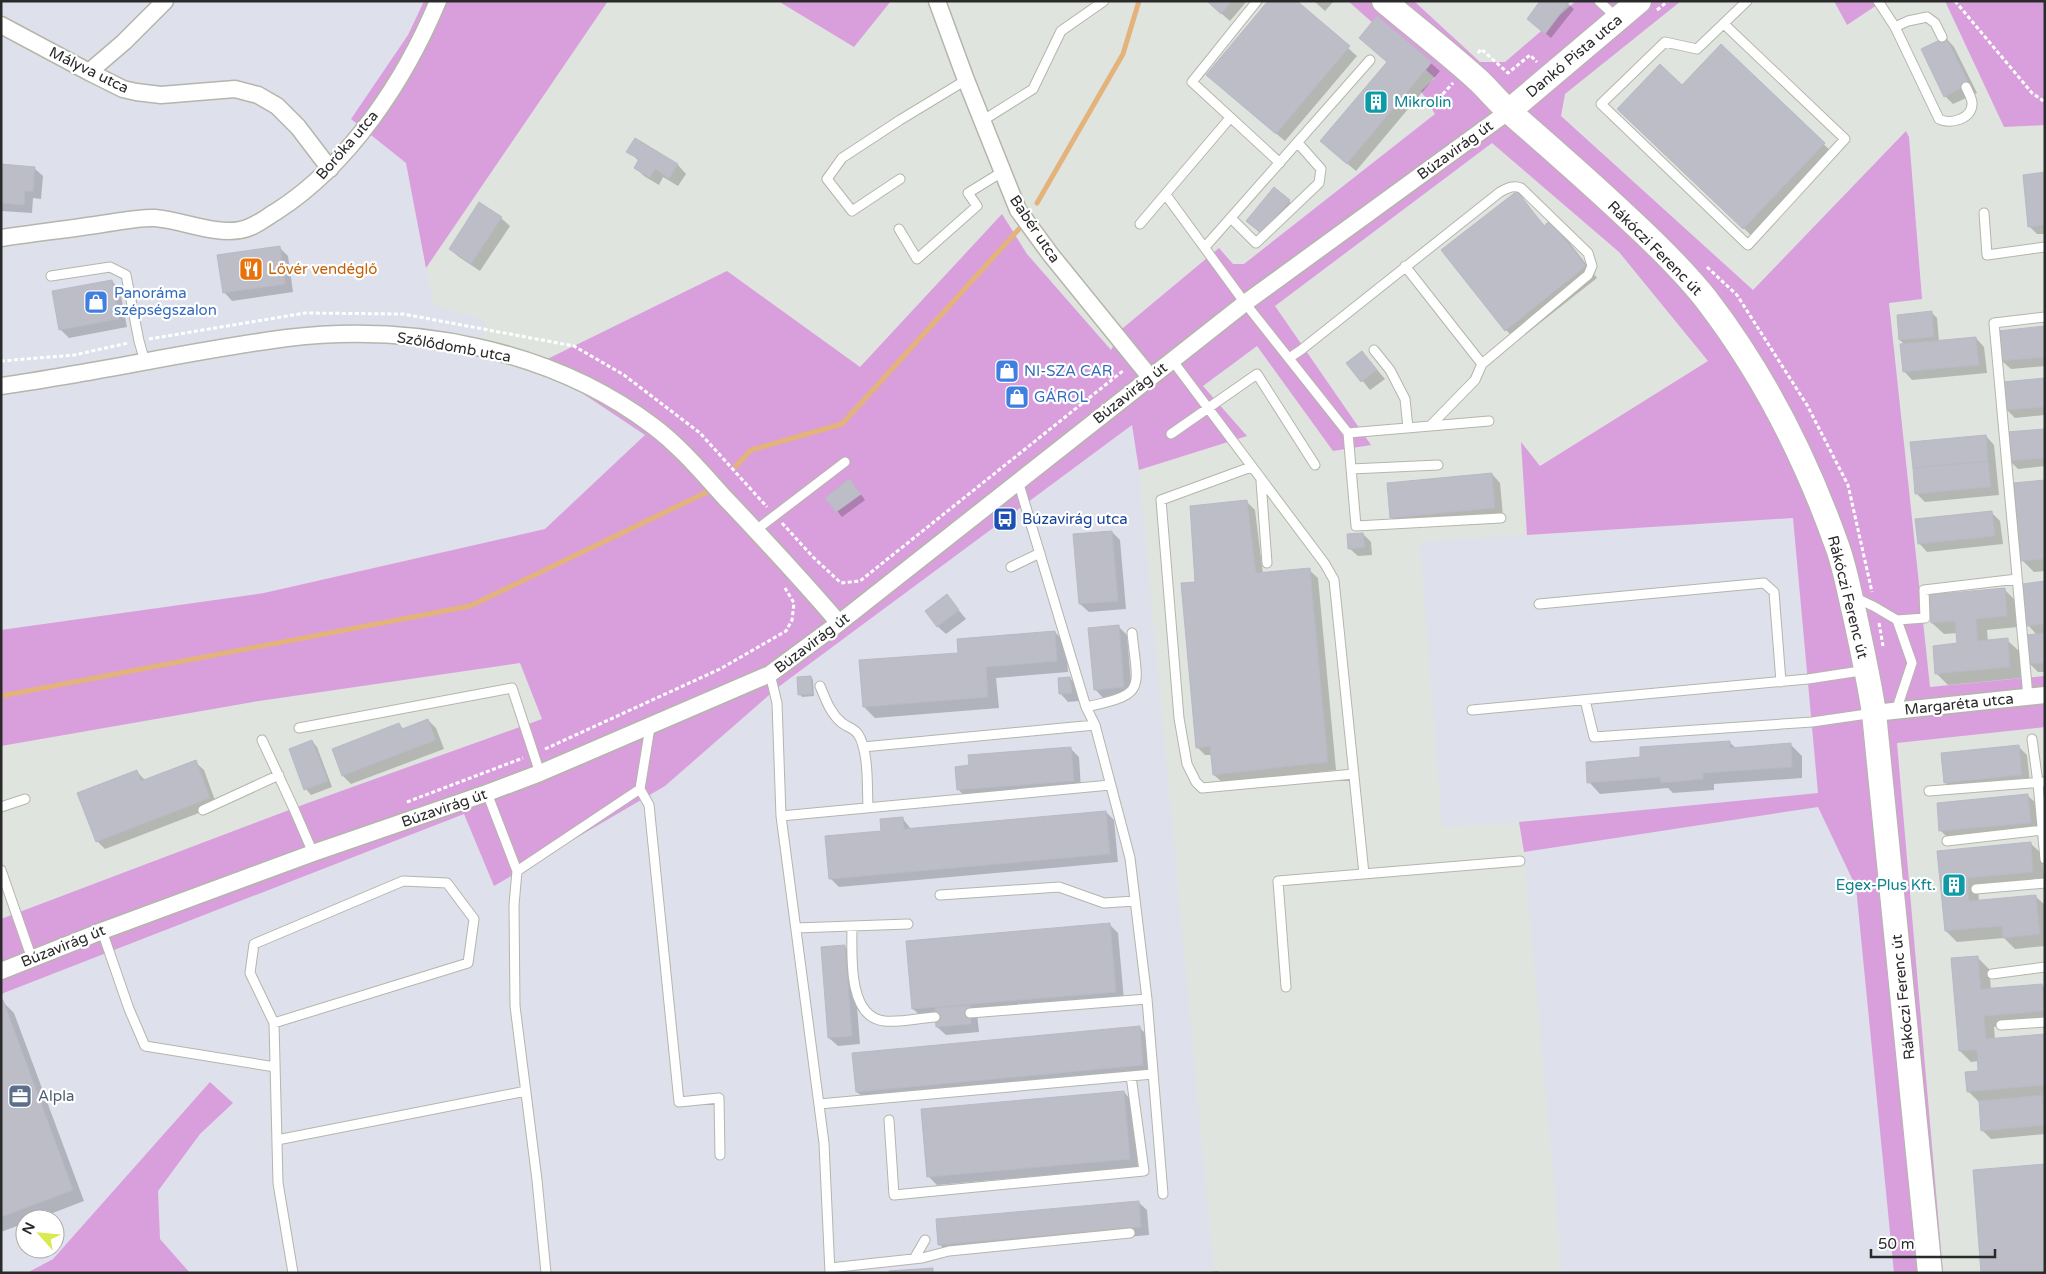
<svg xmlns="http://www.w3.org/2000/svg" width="2046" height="1274" viewBox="0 0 2046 1274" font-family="'Varela Round',sans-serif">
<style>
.industrial{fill:#e0e4de}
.green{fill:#d99fdc}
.shadow{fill:#0003}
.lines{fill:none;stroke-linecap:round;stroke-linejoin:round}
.stream{stroke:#e3b37b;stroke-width:5}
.building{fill:#bdbdc7;stroke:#b8b9c6}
.lane-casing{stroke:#b4b6aa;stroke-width:11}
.street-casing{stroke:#b4b6aa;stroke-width:19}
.secondary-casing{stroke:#b4b6aa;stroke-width:26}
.path{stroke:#fff;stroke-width:3;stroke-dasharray:4 2.5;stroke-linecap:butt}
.lane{stroke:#fff;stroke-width:9}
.street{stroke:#fff;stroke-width:16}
.secondary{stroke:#fff;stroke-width:24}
.labels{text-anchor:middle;stroke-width:4.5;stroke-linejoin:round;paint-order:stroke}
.street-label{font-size:15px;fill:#2a2a2a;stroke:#fff}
.culture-label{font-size:15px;fill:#0d838f;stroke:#fff;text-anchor:start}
.food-label{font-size:15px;fill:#c56008;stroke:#fff;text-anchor:start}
.shop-label{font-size:15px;fill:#366cbe;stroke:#fff;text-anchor:start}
.transit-label{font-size:15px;fill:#164399;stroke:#fff;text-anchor:start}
.service-label{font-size:15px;fill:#4e5e75;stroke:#fff;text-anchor:start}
</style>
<rect width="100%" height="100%" fill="#dee0eb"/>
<path class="industrial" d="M510 1H1348L1435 78 1421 91 1435 113 1244 264 1234 265 1219 248 1123 328 1111 351 1027 254 1002 214 860 367 727 271 525 370 483 358 484 319 434 306 421 248Z
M1414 1H1576L1505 62H1480Z
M1681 1H1834L1847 25 1883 1H1945L2004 127 2045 125V676L1930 687 1889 303 1922 299 1909 137 1906 131 1753 290 1561 116 1565 94Z
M1492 143 1619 252 1708 361 1540 466 1521 443 1527 535 1420 542 1442 827 1519 822 1524 852 1562 1273H1214L1139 470 1246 436 1203 386 1258 345 1333 451 1371 445 1275 306Z
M521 663 542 719 305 804 1 919V746L259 701Z
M2045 727V1273H1943L1897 743Z"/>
<path class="green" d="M424 1H608L426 268 406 163 351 119 408 35Z
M778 1H891L854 47Z
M1348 1H1414L1480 62H1505L1576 1H1681L1565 94 1561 116 1753 290 1906 131 1909 137 1922 299 1889 303 1930 687 2045 676V727L1897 743 1943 1273H1894L1856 887 1818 807 1524 852 1519 822 1818 793 1793 518 1527 535 1521 442 1540 466 1708 361 1619 252 1492 143 1275 306 1371 445 1333 451 1257 346 1203 386 1247 436 1139 470 1132 425 777 688 665 786 494 886 464 814 1 994V919L305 804 542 719 520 663 259 701 1 746V630L264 593 545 529 645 435 570 385 525 370 727 271 860 367 1002 214 1027 254 1111 350 1123 328 1219 248 1233 264H1244L1435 114 1421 91 1435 78Z
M1834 1H1883L1847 25Z
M1945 1H2045V125L2004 127Z
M210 1082 233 1103 200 1134 158 1191 160 1239 190 1273H27L53 1259Z"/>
<path class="shadow" d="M1207 1H1247L1230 21Z
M1295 1 1357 56 1285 141 1216 83Z
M1314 1H1334L1325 11Z
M1542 1H1565L1574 9 1551 38 1528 19Z
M1377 17 1440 71 1356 171 1330 149 1388 62Z
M1946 38 1954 47 1977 93 1953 104 1945 96Z
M1721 46 1835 155 1755 239 1630 120 1682 87Z
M635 139 678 165 686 174 678 186 663 177 659 185 644 176 635 167 639 161 628 151Z
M1 165 34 168 43 176 41 199 33 198 32 213 1 211Z
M2045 174V234H2037L2029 226Z
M1517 193 1545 226 1550 222 1562 233 1597 278 1517 341 1506 330Z
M1289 201 1294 206 1268 238 1253 226Z
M501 218 510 226 480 271 459 257 450 249Z
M279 247 288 256 293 292 232 301 224 292Z
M112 281 120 290 127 327 69 338 60 329Z
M1931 312 1937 318 1939 342 1976 338 1984 347 1987 373 1912 380 1904 371 1905 345 1900 340Z
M2045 327V366L2011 369 2002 361Z
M1362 352 1385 379 1370 390 1348 363Z
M2045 379V415L2015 418 2007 410Z
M2045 430V466L2018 469 2010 461Z
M1986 436 1994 445 1999 495 1925 502 1916 493Z
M1492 474 1500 483 1503 516 1399 526 1391 517Z
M2045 481V571L2034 572 2023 561Z
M855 486 865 500 842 517 827 498Z
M1246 501 1255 510 1263 574 1309 570 1318 578 1336 770 1223 783 1214 775 1212 755H1205L1197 747 1196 583Z
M1992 513 2000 521 2003 544 1927 552 1919 543Z
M1112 532 1120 540 1126 609 1089 612 1080 604Z
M1363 534 1371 542 1372 555 1358 556 1349 548Z
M2045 583V672H2038L2030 664 2037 635 2028 625Z
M2004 589 2015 600 2018 627 1987 630 1988 642 2007 640 2019 651 2021 678 1948 685 1937 674 1959 644 1958 633 1944 634 1932 623Z
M947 596 966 619 946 634 937 626Z
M1119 627 1127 635 1132 695 1103 698 1095 689Z
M1055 632 1066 644 1068 672 996 678 999 708 875 718 864 707 959 654Z
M811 677 813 680 814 696 802 697 800 694Z
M1070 678 1078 687 1079 701 1068 702 1060 693Z
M428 720 436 728 444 749 351 784 343 776 333 750 399 725 404 729Z
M312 741 317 747 332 787 311 795 306 789Z
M1729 742 1736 748 1790 744 1802 756V778L1714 784V790L1673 793 1668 788 1600 794 1589 782 1641 758Z
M2018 746 2027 755 2030 783 1954 791 1945 782Z
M1071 749 1079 757 1081 789 966 798 958 789Z
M195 762 204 770 217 806 105 849 97 841 137 772 146 781Z
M2027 795 2036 803 2038 831 1949 839 1941 831Z
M1106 812 1114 820 1118 862 839 887 830 878 882 832 903 819 911 829Z
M2030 843 2042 854 2044 882 1978 889 1979 901 2035 896 2045 905V946L2015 949 2004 938 1957 942 1946 931 1938 852Z
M1110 925 1118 933 1124 1000 977 1013 979 1032 946 1035 937 1027V1017H922L913 1009 908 942Z
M845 947 853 955 860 1044 838 1046 829 1038Z
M1978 958 1989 969 1991 989 2042 985 2045 988V1023L1994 1027 1995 1040 2045 1036V1097H2042L2045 1099V1134L1991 1139 1983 1131 1980 1103 1968 1091 1980 1072 1979 1061 1971 1062 1960 1051Z
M1 1002H3L14 1013 84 1201 37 1219H25V1223L1 1232Z
M1139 1027 1148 1036 1150 1073 866 1100 857 1092Z
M1124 1092 1132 1101 1138 1167 937 1185 928 1176Z
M1138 1202 1147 1210 1149 1235 948 1252 939 1244Z
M1218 1271 1220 1273H1203Z"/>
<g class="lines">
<path class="stream" d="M1037 203 1123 54 1139 1
M736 466 751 450 842 424 1019 229
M1 696 470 606 707 492"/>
</g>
<path class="building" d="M1207 1H1232L1221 14Z
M1268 1H1297L1350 46 1276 134 1206 75Z
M1540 1 1569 2 1545 34 1527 19Z
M1377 16 1432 62 1347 164 1320 141 1387 62 1359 38Z
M1946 37 1969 84 1944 97 1921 49Z
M1721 44 1825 143 1743 229 1617 109 1660 64 1682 85Z
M635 138 678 164 669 179 655 169 650 178 634 168 639 159 626 152Z
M1 164 35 167 33 191H25L24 205 1 203Z
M2045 172V225L2028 227 2023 175Z
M1274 187 1290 200 1262 234 1246 221Z
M1517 191 1544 226 1550 220 1586 266 1505 331 1441 250Z
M479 202 502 217 471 264 449 249Z
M280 246 285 284 223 293 217 255Z
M112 280 119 319 59 330 52 291Z
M1932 311 1934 337 1899 340 1897 315Z
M2045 326V357L2001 361 1998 331Z
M1976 337 1979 365 1903 372 1900 344Z
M1362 351 1377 370 1361 382 1346 363Z
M2045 378V407L2006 410 2003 382Z
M2045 429V458L2009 461 2006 432Z
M1986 435 1988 461 1913 468 1910 442Z
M1988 461 1991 487 1915 494 1913 468Z
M1492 473 1495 508 1390 518 1387 483Z
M849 479 861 494 836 512 825 498Z
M2045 480V559L2021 561 2014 483Z
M1247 500 1256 573 1310 568 1328 762 1213 775 1210 746 1196 748 1181 583 1195 582 1190 506Z
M1992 511 1995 536 1918 544 1915 519Z
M1112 531 1118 601 1079 604 1073 534Z
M1363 533 1365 547 1348 549 1347 534Z
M2045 581V624L2026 626 2022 584Z
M2005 588 2007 616 1976 619 1978 641 2008 638 2010 667 1935 674 1933 646 1957 643 1955 621 1931 623 1929 595Z
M947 594 959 610 937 627 925 611Z
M1119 625 1124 687 1094 690 1088 628Z
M1055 631 1057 661 986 667 988 697 863 707 859 660 958 653 957 639Z
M2045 633V663L2029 664 2026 635Z
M811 676 812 694 798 695 797 677Z
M1070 677 1072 693 1059 694 1058 678Z
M428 719 436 740 342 776 332 749 399 723 402 729Z
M312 740 328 781 304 790 289 749Z
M1730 741V748L1791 743 1792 767 1703 773V779L1661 783 1660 777 1587 783 1586 762 1640 757V747Z
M2019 745 2022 775 1944 783 1941 753Z
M1071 747 1074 781 957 790 955 767 969 765 968 755Z
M196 760 210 798 96 842 77 793 137 770 141 781Z
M2028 794 2031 823 1939 831 1937 803Z
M1106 811 1110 854 829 879 825 836 881 831 880 819 903 817 904 829Z
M2031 842 2033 872 1968 878V892L1969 901 2036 895 2040 934 2003 938 2002 926 1945 931 1937 851Z
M1110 923 1116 992 912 1009 906 941Z
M845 945 852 1036 828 1038 821 947Z
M1978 956 1981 989 2042 984 2045 1011 1984 1016 1986 1039 2045 1034V1085L1967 1092 1965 1072 1978 1071 1977 1050 1959 1051 1951 958Z
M3 1000 73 1190 1 1217V1001Z
M970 1005 971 1024 936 1027 935 1008Z
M1140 1026 1143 1065 856 1092 852 1053Z
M1124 1091 1130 1159 927 1177 921 1109Z
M2042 1095 2045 1125 1981 1131 1979 1101Z
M2045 1164V1273H1981L1973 1170Z
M1139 1201 1141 1227 938 1245 936 1219Z
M933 1268V1273H889V1271Z"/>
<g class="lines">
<g class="lane-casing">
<path id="lane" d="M1257 1 1192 82 1280 163
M1599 1 1618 19
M1878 1 1895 27 1939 119C1950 125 1973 119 1972 103 1972 98 1968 92 1966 87
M1724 24 1845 139 1748 245 1601 104 1665 42 1697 49 1747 1
M1895 27 1908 21 1927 17 1935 23 1942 37
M982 121 1033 89 1061 31 1104 1
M900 179 852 211 827 179 842 158 900 120 966 80
M1166 195 1245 303 1348 433 1356 526 1501 518
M1984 213 1987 255 2045 247
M1231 218 1256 243 1319 183 1321 169 1298 143
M1140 224 1230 118
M899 229 917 259 977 206 968 193 1002 172
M1205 247 1370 60
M51 276 110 267 126 275 139 341 145 362
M1374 350 1390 370 1405 399 1408 428
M1289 358 1301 350 1500 192C1508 188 1513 185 1521 188L1588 253 1592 266 1588 275 1482 364 1405 266
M1172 360 1325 564 1334 580 1364 874
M1431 425 1475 380 1482 364
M1348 433 1489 421
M1171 434 1257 374 1315 465
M1251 467 1161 500 1179 718 1187 764 1196 782 1202 788 1354 774
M1351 469 1438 465
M1018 481 1086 707 1095 725 1130 858 1147 999 1163 1194
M1261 481 1267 563
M756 530 845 462
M1011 567 1040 553
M1854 597 1875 607 1897 620 1912 663 1896 711
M1539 604 1764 583 1774 592 1781 682
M1897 620 1925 618 1924 590 2017 579
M770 674 777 703 781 816 824 1143 830 1273
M820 686C826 700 830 713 842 723 847 727 854 728 858 734 869 751 867 787 868 807
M2028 697 1994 323 2045 317
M1585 700 1594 737 1812 722 1874 713
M1086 707C1147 694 1138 690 1132 633
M1472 710 1808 679 1867 670
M299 728 512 688 540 773
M2032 739 2038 783 2045 859
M262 740 294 809 313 853
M863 747 1095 725
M640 789 649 805 679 1102 719 1098 720 1155
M1929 791 2045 782
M487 793 517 871 514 905 515 1006 537 1180 546 1273
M1 807 25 799
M203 810 279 775
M781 816 1110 785
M1947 841 2042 830
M1 870 32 959
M517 871 640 789 650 727
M1976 889 2045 883
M940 895 1059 887 1104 903 1135 901
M852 926C852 953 847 1017 884 1021 900 1023 919 1018 935 1017
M796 928 908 924
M102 931 129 1009 145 1046 275 1067
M1992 974 2045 967
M1286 987 1278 881 1520 861
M970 1013 1147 999
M274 1023 468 963 474 919 447 883 403 881 254 944 250 973 274 1023 278 1183 293 1273
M2001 1025 2045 1022
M819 1104 1153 1074
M889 1120 894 1195 1144 1171 1131 1076
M277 1140 526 1091
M914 1259 925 1240
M830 1268 922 1258 949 1251 1130 1233"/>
</g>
<g class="street-casing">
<path id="street" d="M937 1 966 80 1018 210 1051 255 1150 377
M1 25 89 72 123 89 136 92 161 95 235 89 258 95 277 106 298 127 330 169
M89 72 124 42 165 1
M1 238C35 233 69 229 102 224 119 222 138 217 155 218 181 220 215 235 240 230 254 228 265 218 277 211 350 164 405 80 438 1
M1 386C26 383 51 378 76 374 146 362 217 347 287 338 413 323 551 349 653 426 681 447 704 475 727 500 765 540 803 581 839 623
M1874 713 2045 695
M1 971 102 931 313 853 487 793 540 773 770 674 839 623 1245 303 1509 111"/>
</g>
<g class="secondary-casing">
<path id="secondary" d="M1384 1C1415 27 1447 52 1477 79 1489 90 1499 103 1512 114 1551 148 1590 182 1628 218 1655 243 1683 270 1706 299 1762 372 1805 456 1836 543 1845 566 1849 592 1855 616 1862 649 1869 680 1874 713L1930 1273
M1509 111 1639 1"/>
</g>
<path class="path" d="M1955 1 2032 93 2045 102
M1657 10 1668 1
M1478 53 1481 49 1508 73 1530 55 1537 62
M1444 106 1441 96 1453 83
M1707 267 1737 295 1807 405 1848 485 1872 592
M149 339 305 313 403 314 574 346 624 375 700 433 767 507
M1 361 74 355 128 343
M782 523 813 557 841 583 860 581 1124 370
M1879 623 1883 646
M545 749 720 669 786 631 792 620 794 603 785 588
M407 802 523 758"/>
<use href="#lane" class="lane"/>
<use href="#street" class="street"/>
<use href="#secondary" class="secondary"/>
</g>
<defs>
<g id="building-square" transform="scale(1.25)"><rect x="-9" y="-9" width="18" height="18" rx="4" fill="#0f9aa8" stroke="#fff"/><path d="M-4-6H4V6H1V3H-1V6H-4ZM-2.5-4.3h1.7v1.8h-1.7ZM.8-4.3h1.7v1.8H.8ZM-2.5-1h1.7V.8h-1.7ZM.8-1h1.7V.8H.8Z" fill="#fff"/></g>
<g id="restaurant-square" transform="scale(1.25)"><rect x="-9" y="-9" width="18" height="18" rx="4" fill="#e8710a" stroke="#fff"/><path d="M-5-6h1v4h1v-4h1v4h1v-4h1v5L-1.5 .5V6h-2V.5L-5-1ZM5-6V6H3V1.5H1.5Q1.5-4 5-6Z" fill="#fff"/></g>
<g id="shop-square" transform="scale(1.25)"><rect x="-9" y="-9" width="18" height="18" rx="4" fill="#3f7fe0" stroke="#fff"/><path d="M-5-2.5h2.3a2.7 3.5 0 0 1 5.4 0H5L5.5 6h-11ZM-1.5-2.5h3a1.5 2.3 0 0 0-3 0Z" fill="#fff"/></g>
<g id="bus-square" transform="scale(1.25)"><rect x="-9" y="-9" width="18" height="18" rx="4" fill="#1a4fb4" stroke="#fff"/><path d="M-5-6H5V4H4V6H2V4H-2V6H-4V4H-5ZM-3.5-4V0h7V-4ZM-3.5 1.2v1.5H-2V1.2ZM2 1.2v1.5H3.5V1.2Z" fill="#fff"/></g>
<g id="office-square" transform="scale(1.25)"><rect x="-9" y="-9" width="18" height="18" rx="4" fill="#5c6f8a" stroke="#fff"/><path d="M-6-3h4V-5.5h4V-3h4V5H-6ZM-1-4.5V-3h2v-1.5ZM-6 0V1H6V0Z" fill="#fff"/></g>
</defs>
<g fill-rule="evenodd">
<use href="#building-square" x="1376" y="102"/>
<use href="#restaurant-square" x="251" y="269"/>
<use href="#shop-square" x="96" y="302"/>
<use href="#shop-square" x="1007" y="371"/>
<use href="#shop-square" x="1017" y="397"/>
<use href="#bus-square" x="1005" y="519"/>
<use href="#building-square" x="1954" y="885"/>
<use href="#office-square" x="20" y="1096"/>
</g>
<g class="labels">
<g class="street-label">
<text transform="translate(1574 56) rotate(-40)" y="5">Dankó Pista utca</text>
<text transform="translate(89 70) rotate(26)" y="5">Mályva utca</text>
<text transform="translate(347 145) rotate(-49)" y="5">Boróka utca</text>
<text transform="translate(1455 150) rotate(-36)" y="5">Búzavirág út</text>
<text transform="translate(1035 229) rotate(56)" y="5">Babér utca</text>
<text transform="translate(1655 248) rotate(45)" y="5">Rákóczi Ferenc út</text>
<text transform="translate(454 347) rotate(10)" y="5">Szőlődomb utca</text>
<text transform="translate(1130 393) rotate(-38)" y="5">Búzavirág út</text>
<text transform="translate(1848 597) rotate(76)" y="5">Rákóczi Ferenc út</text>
<text transform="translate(812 643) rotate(-37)" y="5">Búzavirág út</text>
<text transform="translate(1959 704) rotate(-6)" y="5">Margaréta utca</text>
<text transform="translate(444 808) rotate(-19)" y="5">Búzavirág út</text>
<text transform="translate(63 946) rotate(-22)" y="5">Búzavirág út</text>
<text transform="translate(1903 997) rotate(-96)" y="5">Rákóczi Ferenc út</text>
</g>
<g class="culture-label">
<text x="1394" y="107">Mikrolin</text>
<text x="1936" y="890" text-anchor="end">Egex-Plus Kft.</text>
</g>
<g class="food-label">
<text x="268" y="274">Lővér vendéglő</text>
</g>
<g class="shop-label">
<text x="114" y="298">Panoráma<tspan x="114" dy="17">szépségszalon</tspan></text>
<text x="1024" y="376">NI-SZA CAR</text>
<text x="1034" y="402">GÁROL</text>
</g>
<g class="transit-label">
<text x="1022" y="524">Búzavirág utca</text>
</g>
<g class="service-label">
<text x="38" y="1101">Alpla</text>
</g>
</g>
<rect width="2046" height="1274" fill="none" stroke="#2a2a2a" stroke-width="5"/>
<g transform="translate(40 1234) rotate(297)"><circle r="24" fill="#ffffff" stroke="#aaaaaa"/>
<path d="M0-4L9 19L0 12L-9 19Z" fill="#dae94d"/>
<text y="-8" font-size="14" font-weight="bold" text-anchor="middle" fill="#2a2a2a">N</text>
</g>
<path d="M1871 1249v8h124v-8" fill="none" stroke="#2a2a2a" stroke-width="2.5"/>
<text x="1878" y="1249" font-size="15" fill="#2a2a2a" stroke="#ffffff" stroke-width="4" paint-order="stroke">50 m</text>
</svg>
